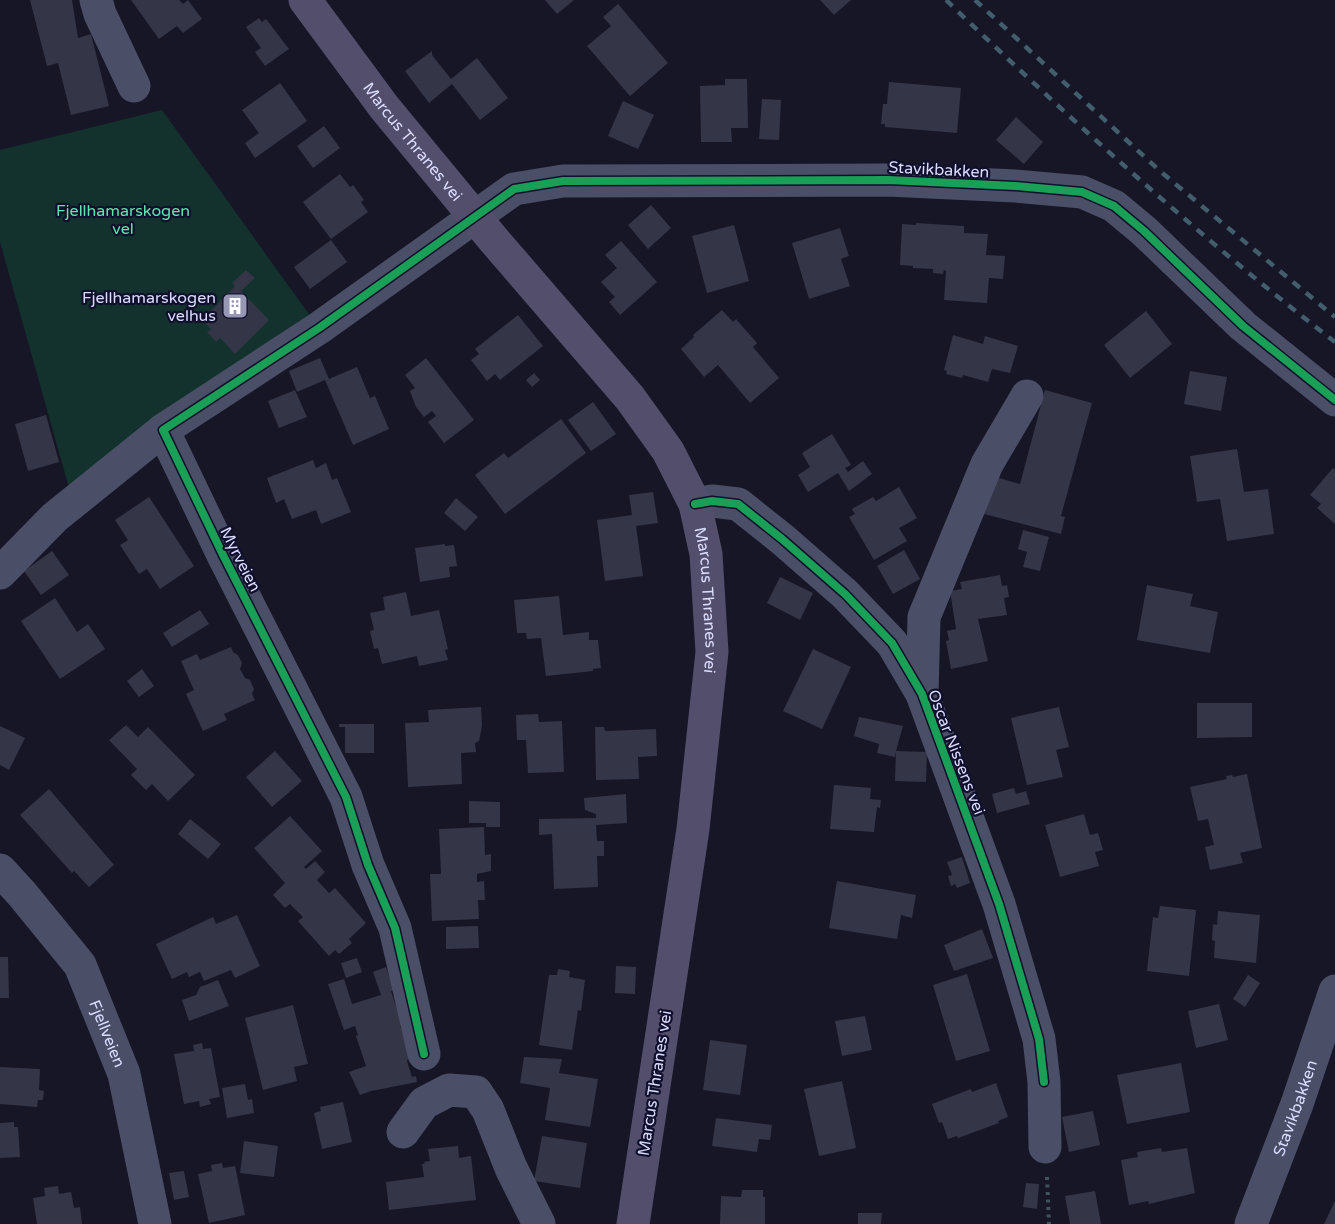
<svg xmlns="http://www.w3.org/2000/svg" width="1335" height="1224" viewBox="0 0 1335 1224" font-family="'Varela Round',sans-serif">
<style>
.green{fill:#13322e}
.building{fill:#343547}
.lines{fill:none;stroke-linecap:round;stroke-linejoin:round}
.path{stroke:#42525f;stroke-width:4;stroke-dasharray:3 4.5;stroke-linecap:butt}
.minor{stroke:#4b4e67;stroke-width:33}
.major{stroke:#534e6c;stroke-width:33}
.rail{stroke:#425d6c;stroke-width:4.5;stroke-dasharray:9 8;stroke-linecap:butt}
.cycleway-casing{stroke:#10102c;stroke-width:11}
.cycleway{stroke:#1a9f57;stroke-width:8}
.labels{text-anchor:middle;stroke-width:4.5;stroke-linejoin:round;paint-order:stroke}
.street-label{font-size:16px;fill:#dadcff;stroke:#10102c}
.park-label{font-size:16px;fill:#5fe6ae;stroke:#10102c}
.poi-label{font-size:16px;fill:#dadcff;stroke:#10102c;text-anchor:end}
</style>
<rect width="100%" height="100%" fill="#161626"/>
<path class="green" d="M162 110 316 324 69 488 0 242V150Z"/>
<path class="building" d="M30 0H72L78 38 91 34 109 106 71 115 58 63 47 66Z
M131 0H179L183 4 188 0 202 19 183 33 177 26 159 39Z
M545 0H574L557 14Z
M820 0H851L834 15Z
M618 4 668 63 630 96 587 46 611 26 603 17Z
M259 18 262 22 266 19 289 49 265 66 255 52 261 48 246 27Z
M432 51V55L451 79 477 58 508 98 480 120 452 84 429 103 405 71Z
M725 79H747L748 128H731L732 142H701L700 86 725 85Z
M889 82 961 88 957 133 885 127V124H881L883 104H887Z
M280 83 307 121 255 158 245 143 259 133 242 110Z
M762 99 781 100 779 140 759 139Z
M623 101 654 115 638 149 608 136Z
M1016 117 1043 142 1024 164 996 140Z
M324 126 340 148 313 168 297 146Z
M340 174 350 187 353 185 364 200 361 202 368 212 331 239 303 202Z
M651 205 671 228 648 249 628 225Z
M916 223 964 226V233L988 234 986 255 1005 256 1003 279 989 278 987 303 944 300 946 271 944 270 943 274 933 273V269L913 268V266L900 265 902 224 916 225Z
M734 225 749 281 707 293 692 236Z
M840 228 849 256 841 259 850 286 809 299 792 243Z
M331 240 347 262 310 289 294 267Z
M621 241 657 282 620 315 609 302 615 297 601 282 617 268 605 255Z
M246 270 255 278 241 291 269 320 235 354 220 338 216 342 207 332 211 329 202 320 235 286 232 283Z
M722 310 733 322 736 319 757 343 753 347 779 378 750 403 718 365 704 377 681 349 694 337 693 335Z
M1146 311 1172 344 1130 378 1104 345Z
M518 315 543 346 500 380 495 374 487 381 471 360 479 354 475 349Z
M953 335 983 344 985 336 1018 346 1010 373 992 369 988 382 963 375 962 378 946 374 947 371 944 370Z
M320 358 329 379 357 367 370 398 375 396 389 429 353 445 325 380 297 392 289 371Z
M426 358 474 420 444 443 428 422 436 416 432 411 424 417 416 407 410 391 415 388 405 375Z
M1190 371 1227 377 1221 411 1184 404Z
M534 373 540 380 532 387 526 380Z
M295 390 307 417 279 428 268 401Z
M1045 390 1092 403 1061 516 1065 517 1061 534 980 513 992 476 1020 484Z
M593 402 616 434 591 451 568 420Z
M46 415 59 462 28 471 15 424Z
M561 419 586 453 505 514 475 475 504 453 508 458Z
M832 434 851 465 845 468 848 472 863 461 872 474 849 491 838 473 808 492 798 475 810 467 802 453Z
M1237 449 1244 492 1268 489 1274 534 1227 541 1220 499 1197 502 1190 456Z
M313 460 316 468 326 463 332 480 337 478 351 512 321 524 316 510 292 519 284 499 276 503 267 478Z
M1333 468 1335 470V524L1317 508 1321 504 1310 495Z
M899 487 917 518 899 528 907 541 874 560 849 517 855 514 852 509 873 497 876 501Z
M653 492 658 523 636 526 643 576 605 581 597 520 632 515 629 495Z
M149 497 194 566 160 589 147 569 139 574 120 545 128 540 115 520Z
M456 498 478 517 465 531 444 513Z
M1023 530 1049 537 1040 571 1023 567 1027 552 1018 549Z
M445 544V546L454 545 457 566 449 567 450 577 420 582 415 548Z
M904 550 920 579 893 594 877 566Z
M52 551 69 575 41 595 24 571Z
M1000 575 1002 586 1007 585 1009 597 1004 598 1007 615 978 619 988 661 951 669 946 641 949 640 947 631 956 629 950 591 962 589 960 582Z
M780 577 813 593 800 620 767 603Z
M1147 585 1193 594 1190 606 1218 612 1210 653 1137 640Z
M406 592 411 616 439 610 448 649 445 650 448 660 419 666 417 656 382 664 378 648 374 649 370 631 374 630 370 613 385 610 383 597Z
M559 596 563 635 589 632V640H598L601 668 593 669V671L546 676 541 638 527 639 526 633H517L514 600Z
M55 598 77 632 88 624 105 649 60 679 21 621Z
M200 610 209 624 172 647 163 633Z
M231 647 233 652 238 655 242 663 240 669 245 678 250 680 254 689 252 694 255 700 224 714 227 720 203 731 186 694 194 690 181 661 197 654 200 660Z
M813 649 851 667 822 729 783 711Z
M142 669 154 686 139 697 127 681Z
M1197 703H1252V737L1197 738Z
M481 707 482 726 479 741 475 743 476 752 461 753 462 784 408 787 405 723 429 722 428 710Z
M1059 707 1069 747 1056 750 1063 777 1027 785 1011 718Z
M538 714 539 722 562 721 564 772 528 773 526 740H517L516 715Z
M859 717 903 726 896 751 927 752 926 782 895 781 896 751 895 757 877 753 879 744 854 736Z
M339 724H374V753H345V727H339Z
M126 725 138 737 148 727 195 775 168 801 152 784 146 790 131 775 137 769 109 740Z
M0 726 25 738 9 770 0 765Z
M595 727H604L605 731 656 729 657 756 638 757 639 779 596 780Z
M275 751 302 781 272 807 246 777Z
M1247 774 1262 848 1240 853 1243 863 1210 870 1205 847 1214 845 1208 819 1198 821 1190 787 1227 779 1226 776 1232 775 1233 777Z
M834 785 871 788 870 799 881 800 880 808 877 807 874 832 830 829Z
M1014 788 1016 794 1026 791 1030 804 997 813 992 794Z
M49 789 114 865 89 887 74 871 72 873 20 815Z
M626 794 627 823 596 825 597 841H604V856H597L598 887 554 889 552 834 539 835V819L596 818V814L585 810 584 798Z
M469 801 500 802V827H486V823H469Z
M1084 814 1090 835 1098 833 1103 850 1095 852 1099 866 1060 877 1045 825Z
M290 816 322 851 304 867 306 869 315 861 325 872 317 880 329 893 335 888 366 923 349 939 352 943 339 954 335 950 329 956 298 921 303 917 290 904 285 908 273 895 285 883 254 848Z
M190 819 221 844 208 859 178 834Z
M484 827 485 855 491 854V871L477 874V882L484 881 485 900H478L479 919 432 921 430 874H441L439 829Z
M962 857 970 883 957 888 955 884 951 886 948 876 952 875 947 862Z
M837 881 916 895 912 918 901 915 897 939 829 928Z
M1160 906 1196 910 1189 976 1147 971 1153 917 1158 918Z
M1218 911 1260 915 1256 963 1214 958 1215 941 1212 940 1213 924 1217 925Z
M237 915 260 966 235 978 231 970 204 981 200 972 189 977 187 972 172 979 156 944 213 917 216 924Z
M478 926 479 948 446 949V927Z
M982 929 993 958 954 971 944 945Z
M0 957H8L9 998H0Z
M357 958 362 972 346 978 341 963Z
M616 966 636 967 635 994 615 993Z
M386 967 394 990 391 991 402 1024 400 1025 410 1054 407 1061 412 1077 416 1076 417 1082 371 1091 360 1095 349 1072 366 1066 356 1036 358 1035 355 1026 344 1030 328 984 344 979 352 1004 381 995 373 972Z
M558 969 570 971 569 977 585 980 581 1011 578 1010 572 1050 539 1045 549 975H557Z
M967 974 990 1051 956 1061 933 985Z
M1248 975 1260 983 1245 1007 1233 999Z
M218 980 229 1006 189 1021 182 1000 196 995 200 987Z
M1219 1004 1228 1040 1196 1048 1188 1011Z
M293 1005 308 1064 294 1067 297 1081 263 1090 245 1018Z
M865 1016 872 1050 842 1056 835 1021Z
M710 1040 747 1045 740 1095 703 1090Z
M202 1043 203 1049 211 1048 220 1097 209 1099 211 1104 200 1107 199 1101 184 1104 174 1054 194 1051 193 1045Z
M524 1057 562 1059 559 1073 598 1079 590 1127 545 1120 550 1088 520 1083Z
M1181 1063 1190 1112 1127 1124 1117 1075Z
M0 1067 40 1069 39 1090 44 1091 43 1100H38L37 1107 0 1104Z
M842 1081 856 1148 819 1156 804 1089Z
M996 1083 1008 1117 998 1121 999 1123 958 1138 957 1136 948 1139 942 1122 939 1123 932 1104 971 1089 972 1092Z
M245 1084 248 1100 252 1099 254 1113 227 1118 222 1088Z
M343 1102 352 1142 322 1149 314 1113 321 1111 320 1107Z
M1093 1111 1100 1145 1069 1152 1062 1117Z
M716 1118 772 1125 770 1140 759 1139 757 1152 712 1146Z
M14 1122V1127H18L20 1157 0 1158V1123Z
M542 1136 587 1143 580 1188 534 1181Z
M244 1141 278 1146 274 1177 240 1173Z
M458 1146 459 1158 471 1156 476 1200 389 1210 386 1182 424 1177 422 1164H425L424 1162 430 1161 428 1149Z
M1161 1148 1162 1152 1187 1148 1195 1193 1149 1204 1148 1201 1129 1205 1121 1160 1138 1157 1137 1152Z
M222 1163 223 1168 235 1166 245 1215 209 1223 198 1174 212 1171 211 1165Z
M184 1171 189 1197 174 1200 169 1173Z
M1026 1183 1039 1184 1037 1209 1023 1207Z
M58 1186 59 1194 71 1192 74 1208 80 1207 82 1224H37L33 1198 45 1196 44 1188Z
M742 1190H763V1197H765V1224H720L721 1196 741 1197Z
M1095 1191 1101 1224H1070L1065 1196Z
M1335 1201V1224H1324Z
M858 1213H882L881 1224H858Z"/>
<g class="lines">
<path class="path" d="M1047 1177 1049 1224"/>
<g class="minor">
<path d="M96 0 100 14 134 86"/>
<path d="M695 504 712 501 738 504 782 539 845 594 892 643 922 694 999 904 1039 1039 1044 1082 1045 1147"/>
<path d="M0 573 55 517 163 430"/>
<path d="M922 694 924 617 987 464 1027 396"/>
<path id="s1" d="M0 870 22 894 80 965 124 1074 155 1224"/>
<path d="M424 1054 395 928 368 865 346 797 224 557 163 430 319 328 514 189 563 181 888 180 1015 186 1082 192 1114 206 1144 231 1243 326 1335 400"/>
<path d="M403 1132 424 1103 449 1090 476 1092 488 1110 511 1168 539 1224"/>
<path id="s2" d="M1251 1224 1297 1104 1335 991"/>
</g>
<path class="major" id="s3" d="M305 0 384 107 493 239 630 398 668 451 695 504 706 554 712 652 693 829 633 1224"/>
<path class="rail" d="M946 0C1071 120 1198 236 1335 342
M975 0 1161 172 1335 317"/>
<g class="cycleway-casing">
<path id="cycleway" d="M695 504 712 501 738 504 782 539 845 594 892 643 922 694 999 904 1039 1039 1044 1082
M424 1054 395 928 368 865 346 797 224 557 163 430 319 328 514 189 563 181 888 180 1015 186 1082 192 1114 206 1144 231 1243 326 1335 400"/>
</g>
<use href="#cycleway" class="cycleway"/>
</g>
<defs>
<g id="building-square" transform="scale(1.35)"><rect x="-9" y="-9" width="18" height="18" rx="4" fill="#9597b3" stroke="#10102c"/><path d="M-4-6H4V6H1V3H-1V6H-4ZM-2.5-4.3h1.7v1.8h-1.7ZM.8-4.3h1.7v1.8H.8ZM-2.5-1h1.7V.8h-1.7ZM.8-1h1.7V.8H.8Z" fill="#fff"/></g>
</defs>
<g fill-rule="evenodd">
<use href="#building-square" x="235" y="306"/>
</g>
<g class="labels">
<g class="street-label">
<text dy="6" stroke="none"><textPath href="#s3" startOffset="178">Marcus Thranes vei</textPath></text>
<text transform="translate(939 169) rotate(3)" y="6">Stavikbakken</text>
<text transform="translate(241 559) rotate(63)" y="6">Myrveien</text>
<text dy="6" stroke="none"><textPath href="#s3" startOffset="736">Marcus Thranes vei</textPath></text>
<text transform="translate(957 752) rotate(69)" y="6">Oscar Nissens vei</text>
<text dy="6" stroke="none"><textPath href="#s1" startOffset="198">Fjellveien</textPath></text>
<text transform="translate(654 1083) rotate(-81)" y="6">Marcus Thranes vei</text>
<text dy="6" stroke="none"><textPath href="#s2" startOffset="124">Stavikbakken</textPath></text>
</g>
<g class="park-label">
<text x="123" y="216">Fjellhamarskogen<tspan x="123" dy="18">vel</tspan></text>
</g>
<g class="poi-label">
<text x="216" y="303">Fjellhamarskogen<tspan x="216" dy="18">velhus</tspan></text>
</g>
</g>
</svg>
